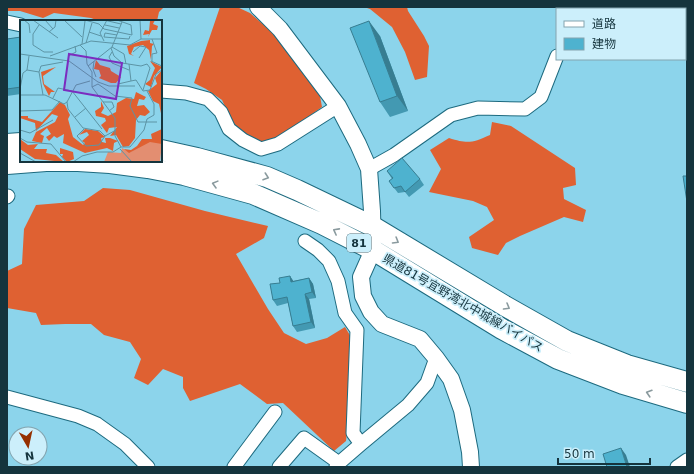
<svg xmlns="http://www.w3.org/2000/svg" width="694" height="474" viewBox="0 0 694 474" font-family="'DejaVu Sans','Noto Sans JP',sans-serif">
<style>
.forest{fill:#df6132}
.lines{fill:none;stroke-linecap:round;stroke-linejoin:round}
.minor-casing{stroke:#1d6a7f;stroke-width:15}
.tertiary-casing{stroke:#1d6a7f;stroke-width:18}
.primary-casing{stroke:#1d6a7f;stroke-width:22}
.minor{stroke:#fff;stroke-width:13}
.tertiary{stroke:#fff;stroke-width:16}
.primary{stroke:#fff;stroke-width:20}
.wall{fill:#4399b2}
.shaded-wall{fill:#377d91}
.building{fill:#4eb2cf;stroke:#377d91}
.oneway{stroke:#8a9a9e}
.labels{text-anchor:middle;stroke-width:3.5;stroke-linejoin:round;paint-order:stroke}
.shield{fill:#cceffb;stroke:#4c6c76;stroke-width:1}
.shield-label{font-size:11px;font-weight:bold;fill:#15343d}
.street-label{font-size:12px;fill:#15343d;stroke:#cceffb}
.inset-road{fill:none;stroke:#5c94a5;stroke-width:1}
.view{fill:#7b2cbf;fill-opacity:0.15;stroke:#7b2cbf;stroke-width:2}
.inset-edge{fill:none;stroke:#15343d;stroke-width:2}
</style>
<rect width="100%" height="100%" fill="#8cd4eb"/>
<path class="forest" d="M7 7H164L159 12 157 21H99L91 18 54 13 43 18 20 11H7Z
M220 7H237L250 13 273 33 320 96 322 107 276 140 260 144 243 135 233 123 222 100 206 89 194 83Z
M364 7H407L408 11 424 36 429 46 427 77 415 80 405 52 392 27 370 9Z
M492 122 511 126 575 168 576 185 563 188 564 199 586 210 583 222 564 217 520 236 506 243 498 255 472 248 469 237 494 220 487 207 473 201 429 192 441 169 430 150 449 138C468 144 472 143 490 135Z
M103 188 130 190 205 211 268 226 264 238 236 254 268 309 284 333 306 344 327 338 345 327 351 337 348 423 346 441 334 451 283 403 267 404 240 384 190 401 183 388V377L163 369 148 385 134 378 141 359 130 342 104 335 91 324H65L41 325 36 313 7 308V271L22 264 24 229 36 205 84 201Z"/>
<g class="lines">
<g class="minor-casing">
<path id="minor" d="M616 7 619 9
M576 9V7
M685 20H687
M7 22 21 25
M161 91 186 93 208 99 221 112 229 129 243 140 261 149 278 144 338 106
M369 169 394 155 451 115 478 108 525 109 541 97 557 56
M7 197 8 196
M305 241 318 250 329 261 338 281 345 313 357 330 353 433 361 444
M7 397 78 416 97 424 125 444 148 467
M234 467 275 412
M279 467 304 438 339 463
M336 467 339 463 361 444 408 405 427 383 436 358
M677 467 687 460"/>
</g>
<g class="tertiary-casing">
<path id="tertiary" d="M258 7 280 29 338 106 358 144 369 169 372 211 373 250 361 277 363 296 371 312 382 324 420 339 436 358 451 379 462 410 470 452 471 467"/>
</g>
<g class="primary-casing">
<path id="primary" d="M7 144 21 143
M161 150 197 158 267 177 297 190 372 226 505 306 567 341 627 365 687 382
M7 164 46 161H78L110 163 148 168 184 175 253 194 322 224 373 250 502 329 558 359 623 384 687 403"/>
</g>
<use href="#minor" class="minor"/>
<use href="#tertiary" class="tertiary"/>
<use href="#primary" class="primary"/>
</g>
<path class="wall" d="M380 36 408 111 390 117 380 102Z
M21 37V94L7 96V39Z
M387 171 420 179 424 185 409 197 405 192 398 193 389 181 392 179Z
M290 276 293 281 309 278 313 284 316 298 309 299 315 328 297 332 293 326 288 303 277 306 273 300 280 283Z"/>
<path class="shaded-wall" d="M369 21 380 36 408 111 397 96Z
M290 276 294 282H291Z
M309 278 313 284 316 298 312 292Z
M305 294 309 299 315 328 311 322Z
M621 448 626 455 630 467H627Z"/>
<path class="building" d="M369 21 397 96 380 102 350 28Z
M21 37V87L7 89V39Z
M402 158 420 179 405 192 401 186 394 188 389 181 393 178 387 171Z
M683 176H687V202Z
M290 276 291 282 309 278 312 292 305 294 311 322 293 326 287 297 273 300 270 284 280 283 279 278Z
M621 448 627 467H607L603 454Z"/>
<defs><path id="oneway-chevron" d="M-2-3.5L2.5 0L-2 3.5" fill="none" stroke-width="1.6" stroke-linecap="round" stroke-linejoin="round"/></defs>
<g class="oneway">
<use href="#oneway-chevron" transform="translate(266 177) rotate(19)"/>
<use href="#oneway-chevron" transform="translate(215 184) rotate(-165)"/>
<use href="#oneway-chevron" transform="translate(336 231) rotate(-152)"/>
<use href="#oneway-chevron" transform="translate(396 241) rotate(31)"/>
<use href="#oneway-chevron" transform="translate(507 307) rotate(30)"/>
<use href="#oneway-chevron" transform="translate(649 393) rotate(-163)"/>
</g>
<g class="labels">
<rect class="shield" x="347" y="234" width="24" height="18" rx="3"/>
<g class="shield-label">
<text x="359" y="247">81</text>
</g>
<g class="street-label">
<text transform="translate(463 303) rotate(30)" y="4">県道81号宜野湾北中城線バイパス</text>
</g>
</g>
<g transform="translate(20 20)">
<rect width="142" height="142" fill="#8cd4eb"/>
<path d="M130 120 142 123 140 142H84L88 132 101 133 102 128 110 132Z" fill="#e38e71"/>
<path d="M135 0 133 4 138 6 137 10H132L128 17 129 14 123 15 125 10 129 11 130 1ZM130 20V23L134 24 132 26 131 40 129 30 123 25 114 27 111 34 114 36 109 34 107 26 121 21ZM76 40 80 45 90 48 91 51 101 57 96 63H91L79 58 81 56 79 50 74 49ZM130 41 142 47 134 56 131 67 125 64 130 60 135 48ZM36 47 23 56 24 64 35 72H31L29 76 23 64 21 52ZM142 50V98L139 84 133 81 128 71 137 64 135 58ZM116 72 126 77 124 80 119 79 117 86 124 85 130 92 125 96 120 95 116 100 115 118 109 126 103 127 96 115 90 116 97 107 89 108 87 113 81 105 86 101 85 98 76 96 75 91 81 87V81L84 88 81 93 88 96 96 92 97 83 106 78 114 79ZM40 82 45 85 50 95 48 99 53 117 63 125 65 123 62 121 69 115 67 112 59 115 65 109 78 111 85 117 81 118 82 122 86 123 85 118H90L98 121 94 123 93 131 87 128 65 133 43 123 44 114 37 118 34 116 29 121 26 117 31 114 27 108 20 114 24 116 22 123 12 121 16 112 35 102 38 96 32 94 16 111 15 103 0 98 1 92V96H8V98L22 102ZM142 109V124L130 122 109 133 104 129 111 130 117 126 122 119H132L131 114ZM0 119 8 125 18 124 14 129H27L26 133 36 135 44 142 15 139 0 129ZM40 128 53 132 54 139 47 142 42 137 43 134H40Z" fill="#df6132"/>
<path class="inset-road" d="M4 0 9 4 10 13M13 0 38 18M25 0 33 9M44 0 62 17M65 0 79 4 84 9 112 15 111 5 97 0M84 0 101 4M120 0 121 19M19 5 13 14V25L24 32H33M85 5 99 8M29 12 35 7 36 0M69 12 81 16M84 17 85 13 97 15M84 17 96 18M96 18 109 19 110 16M84 21 80 13 87 0M66 23 72 3M62 24 65 1M92 27 104 34 106 44M91 28 94 36 102 43 121 46 127 44M92 32 89 37 92 43 109 50M113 32 120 26 126 27 119 38M0 34 49 41 78 62 89 66H115M30 36 71 21 110 25 121 19H142M48 36 56 32 55 26M74 41 73 49 76 57M131 41 142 46M132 41V34L137 33 132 19M109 44 111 61 116 60 123 71 130 70 136 54 142 50M68 46 92 27 102 2M7 50 9 36M70 61 56 65 47 82 48 89 63 108 80 111 85 116M98 64 111 61M72 67 78 64 95 76 112 78 110 86 118 102H137M0 69 3 53 7 50 19 52M123 70 130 48 127 44M0 75H25L44 84 47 82M23 75 19 52 21 46 43 42M33 78 38 68 52 71 82 109M83 82H92L94 87 89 91M0 91 32 90 40 81M55 97 66 88M64 109 57 116 66 126 79 125 85 116 96 110M0 110 10 113 33 100M0 118 7 122 31 124 46 142M101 127H110L124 110 127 99 134 95V84L127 71M100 129 112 142M0 133 16 142M53 142 62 136 77 132H93L101 127 95 116V98L72 67V52L67 44 66 31 60 25"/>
<path class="view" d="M49 34 102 43 96 79 44 70Z"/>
<rect width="142" height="142" class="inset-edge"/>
</g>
<rect width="694" height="474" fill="none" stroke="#15343d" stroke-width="16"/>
<rect x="556" y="8" width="130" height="52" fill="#cceffb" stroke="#83a4af"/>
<rect x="564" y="21" width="20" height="6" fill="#ffffff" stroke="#83a4af"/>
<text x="592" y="28" font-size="12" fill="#15343d">道路</text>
<rect x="564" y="38" width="20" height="12" fill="#4eb2cf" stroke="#83a4af"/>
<text x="592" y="48" font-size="12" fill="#15343d">建物</text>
<g transform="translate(28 446) rotate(171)"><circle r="19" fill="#cceffb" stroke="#83a4af"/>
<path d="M0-3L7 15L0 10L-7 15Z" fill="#953000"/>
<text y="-6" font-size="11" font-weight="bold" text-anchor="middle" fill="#15343d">N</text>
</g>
<path d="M558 458v6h92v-6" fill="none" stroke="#15343d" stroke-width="2"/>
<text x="564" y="458" font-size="12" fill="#15343d" stroke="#cceffb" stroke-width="3" paint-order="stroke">50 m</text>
</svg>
